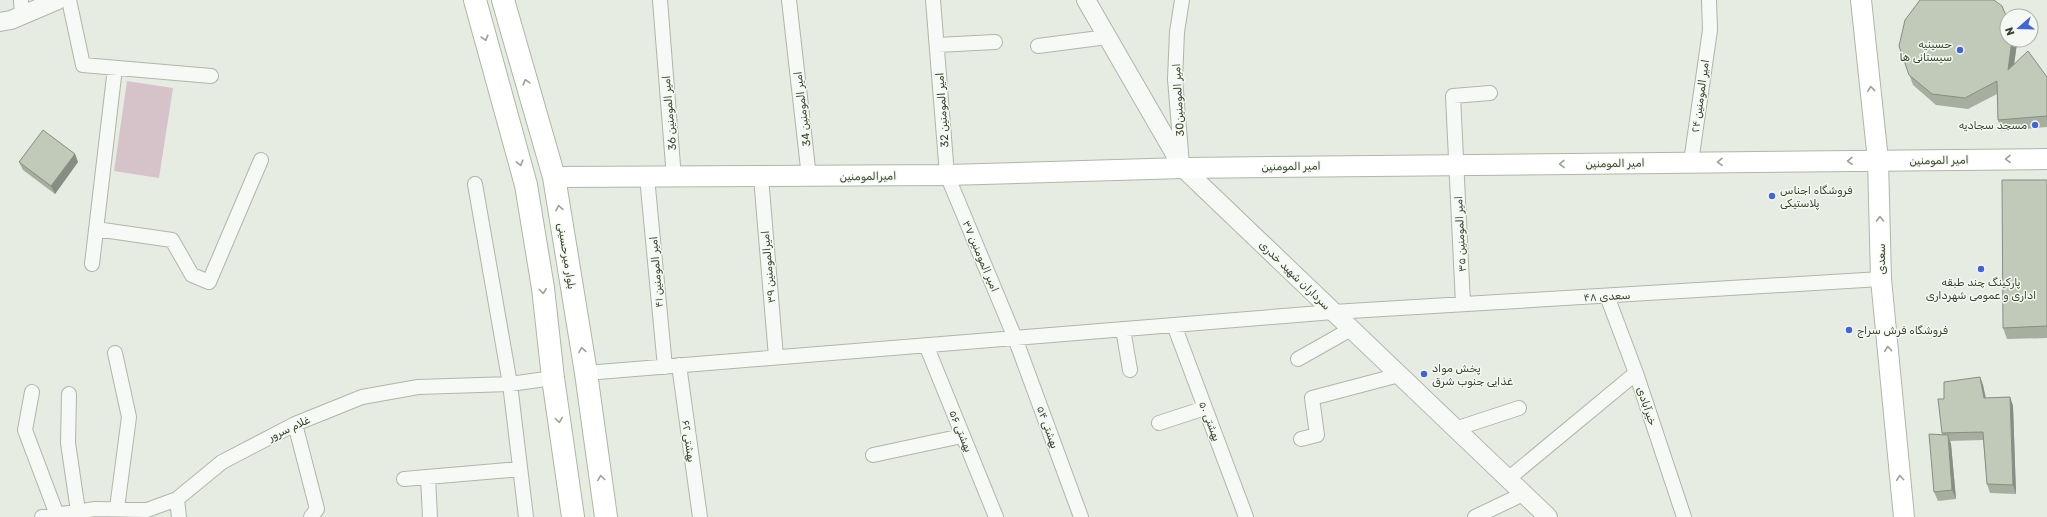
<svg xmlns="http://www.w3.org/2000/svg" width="2047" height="517" viewBox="0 0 2047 517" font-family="Rubik,Cairo,sans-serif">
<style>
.pitch{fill:#d6c3ca}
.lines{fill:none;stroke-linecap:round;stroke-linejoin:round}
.minor-casing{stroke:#aeb7a7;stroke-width:16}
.tertiary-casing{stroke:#aeb7a7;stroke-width:20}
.secondary-casing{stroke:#aeb7a7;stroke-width:22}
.primary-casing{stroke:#acb8a1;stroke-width:24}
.minor{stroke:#f7f9f6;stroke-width:14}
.tertiary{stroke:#f7f9f6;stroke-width:18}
.secondary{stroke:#fff;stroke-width:20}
.primary{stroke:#fff;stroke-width:22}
.wall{fill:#a6ae9f}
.shaded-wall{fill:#878d82}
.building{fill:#c1cab9;stroke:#878d82}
.oneway{stroke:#9aa294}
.poi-dot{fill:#4164d8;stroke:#f6f9f3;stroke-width:1.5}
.labels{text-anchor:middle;stroke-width:3;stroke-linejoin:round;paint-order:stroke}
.poi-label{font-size:11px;fill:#364529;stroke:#f6f9f3;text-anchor:start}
.street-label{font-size:11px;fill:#364529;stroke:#f6f9f3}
</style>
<rect width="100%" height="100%" fill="#e7ece3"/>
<path class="pitch" d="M127 81 173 88 159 178 114 171Z"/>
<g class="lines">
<g class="minor-casing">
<path id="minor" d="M21 0 22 16
M69 0 83 65 211 76
M660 0 674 178
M789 0 809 177
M933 0 947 175 1015 338 1081 517
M937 45 995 42
M1038 46 1107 37
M1691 162 1710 30 1709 0
M1182 165 1175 79 1177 32 1182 0
M647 177 665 367
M761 177 776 357
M475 184 510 384 526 517
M96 229 172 240 192 275 209 282 261 160
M92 264 115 68
M1607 296 1636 373 1684 517
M1463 304 1453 96 1490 93
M1174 325 1246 517
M1123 329 1130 370
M926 345 996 517
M115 353 129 417 117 508
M1298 359 1351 329
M679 365 700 517
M586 373 1333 312 1881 279
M32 392 25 430 57 515
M69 394 68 443 78 511
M1159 423 1205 408
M295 424 317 509 311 517
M1455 429 1519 408
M1301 439 1317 435 1312 398 1399 375
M873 455 962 436
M428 477 430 517
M404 479 520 469
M1508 479 1636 373
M177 499 179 517
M42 517 95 509 147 510 177 499 222 462 295 424 362 397 418 387 510 384 553 378
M1475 517 1523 494"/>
</g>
<g class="tertiary-casing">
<path id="tertiary" d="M1086 0 1183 168 1548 517
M0 22 11 20 58 0"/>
</g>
<g class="secondary-casing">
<path id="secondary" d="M1861 0 1878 160 1881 279 1904 517
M554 177 947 175 1183 168 2047 159"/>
</g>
<g class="primary-casing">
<path id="primary" d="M475 0 526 185 543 288 553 378 573 517
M503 0 554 177 586 373 606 517"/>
</g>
<use href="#minor" class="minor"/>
<use href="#tertiary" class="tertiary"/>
<use href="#secondary" class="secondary"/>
<use href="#primary" class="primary"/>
</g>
<path class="wall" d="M2007 40H2016L2017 43 2014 65 2047 77V127L2001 131 1998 120 1997 94 1968 109 1936 105 1913 85 1899 46Z
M75 154 78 162 55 194 23 170 19 162Z
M2047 180V338L2007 339 2003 328Z
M1980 377 1983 385 1986 398 2010 397 2013 406 2016 494 1990 493 1987 484 1983 440 1950 441 1951 444 1956 499 1938 501 1934 492 1942 435V433L1944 399Z"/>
<path class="shaded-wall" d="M2012 40H2016L2017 43 2012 80 2008 70Z
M75 154 78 162 55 194 51 186Z
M1980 377 1983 385 1987 406 1984 398Z
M2010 397 2013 406 2016 494 2013 485Z
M1948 435 1951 444 1956 499 1952 490Z"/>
<path class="building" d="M1920 0H1994L2002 6 2007 18V40H2012L2008 70 2028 51 2047 77V116L1998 120 1997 81 1965 98 1932 94 1909 75 1899 46 1905 20Z
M43 130 75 154 51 186 19 162Z
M2002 180H2047V326L2003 328Z
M1980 377 1984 398 2010 397 2013 485 1987 484 1983 432 1942 433 1938 399H1944V382Z
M1929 434 1948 435 1952 490 1934 492Z"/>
<defs><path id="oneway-chevron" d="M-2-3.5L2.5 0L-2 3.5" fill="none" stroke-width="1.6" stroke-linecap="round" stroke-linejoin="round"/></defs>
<g class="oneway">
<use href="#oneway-chevron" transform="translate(485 38) rotate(75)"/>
<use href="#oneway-chevron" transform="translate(526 82) rotate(-106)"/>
<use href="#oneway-chevron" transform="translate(1871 89) rotate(-96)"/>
<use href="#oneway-chevron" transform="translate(2008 159) rotate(179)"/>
<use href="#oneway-chevron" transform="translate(1850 161) rotate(179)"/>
<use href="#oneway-chevron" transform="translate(1720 162) rotate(179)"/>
<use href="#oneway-chevron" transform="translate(520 163) rotate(75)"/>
<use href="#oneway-chevron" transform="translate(1562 164) rotate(179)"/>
<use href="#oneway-chevron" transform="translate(559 208) rotate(-99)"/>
<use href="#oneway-chevron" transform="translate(1880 219) rotate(-91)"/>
<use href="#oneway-chevron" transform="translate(543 291) rotate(83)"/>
<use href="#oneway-chevron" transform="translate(1888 349) rotate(-95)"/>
<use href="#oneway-chevron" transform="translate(582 350) rotate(-99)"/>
<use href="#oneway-chevron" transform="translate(559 420) rotate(82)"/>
<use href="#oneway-chevron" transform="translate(601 478) rotate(-98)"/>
<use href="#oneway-chevron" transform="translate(1900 478) rotate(-95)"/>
</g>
<g class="poi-dot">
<circle cx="1960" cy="50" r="4"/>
<circle cx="2035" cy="125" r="4"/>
<circle cx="1772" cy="196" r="4"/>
<circle cx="1981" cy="269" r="4"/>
<circle cx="1849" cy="330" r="4"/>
<circle cx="1424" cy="374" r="4"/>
</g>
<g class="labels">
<g class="poi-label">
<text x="1952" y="48" text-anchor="end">حسینیه<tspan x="1952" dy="13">سیستانی ها</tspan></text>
<text x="2027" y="129" text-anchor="end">مسجد سجادیه</text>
<text x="1780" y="194">فروشگاه اجناس<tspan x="1780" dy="13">پلاستیکی</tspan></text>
<text x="1981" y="286" text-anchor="middle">پارکینگ چند طبقه<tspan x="1981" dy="13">اداری و عمومی شهرداری</tspan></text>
<text x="1857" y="334">فروشگاه فرش سراج</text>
<text x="1432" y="372">پخش مواد<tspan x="1432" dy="13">غذایی جنوب شرق</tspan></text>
</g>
<g class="street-label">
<text transform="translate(1700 96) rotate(-82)" y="4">امیر المومنین ۲۴</text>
<text transform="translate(1178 100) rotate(-93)" y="4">امیر المومنین30</text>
<text transform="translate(802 109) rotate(-97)" y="4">امیر المومنین 34</text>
<text transform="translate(942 110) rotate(-94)" y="4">امیر المومنین 32</text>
<text transform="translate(669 113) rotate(-95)" y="4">امیر المومنین 36</text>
<text transform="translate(1939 160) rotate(-1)" y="4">امیر المومنین</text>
<text transform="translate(1615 163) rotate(-1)" y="4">امیر المومنین</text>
<text transform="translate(1291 166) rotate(-1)" y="4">امیر المومنین</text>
<text transform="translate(868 176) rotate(-1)" y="4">امیرالمومنین</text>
<text transform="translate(1460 234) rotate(-93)" y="4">امیر المومنین ۳۵</text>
<text transform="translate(567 256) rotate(81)" y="4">بلوار میرحسینی</text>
<text transform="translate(981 256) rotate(67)" y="4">امیر المومنین ۳۷</text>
<text transform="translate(1881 259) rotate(-91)" y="4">سعدی</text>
<text transform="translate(768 267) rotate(-95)" y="4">امیرالمومنین ۳۹</text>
<text transform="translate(656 272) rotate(-95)" y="4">امیر المومنین ۴۱</text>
<text transform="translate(1295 275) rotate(44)" y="4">سرداران شهید خدری</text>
<text transform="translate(1607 296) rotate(-3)" y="4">سعدی ۴۸</text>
<text transform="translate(1647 406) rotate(71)" y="4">خیرآبادی</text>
<text transform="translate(1210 421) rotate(69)" y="4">بهشتی ۵۰</text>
<text transform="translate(1048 427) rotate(70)" y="4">بهشتی ۵۴</text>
<text transform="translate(289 428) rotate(-25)" y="4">غلام سرور</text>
<text transform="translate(961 431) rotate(68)" y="4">بهشتی ۵۶</text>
<text transform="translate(689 441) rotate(82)" y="4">بهشتی ۶۲</text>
</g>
</g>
<g transform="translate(2019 28) rotate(250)"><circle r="19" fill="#f6f9f3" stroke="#a9b1a2"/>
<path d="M0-3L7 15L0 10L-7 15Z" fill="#4164d8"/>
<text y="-6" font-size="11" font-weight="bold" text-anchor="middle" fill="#364529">N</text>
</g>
</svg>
